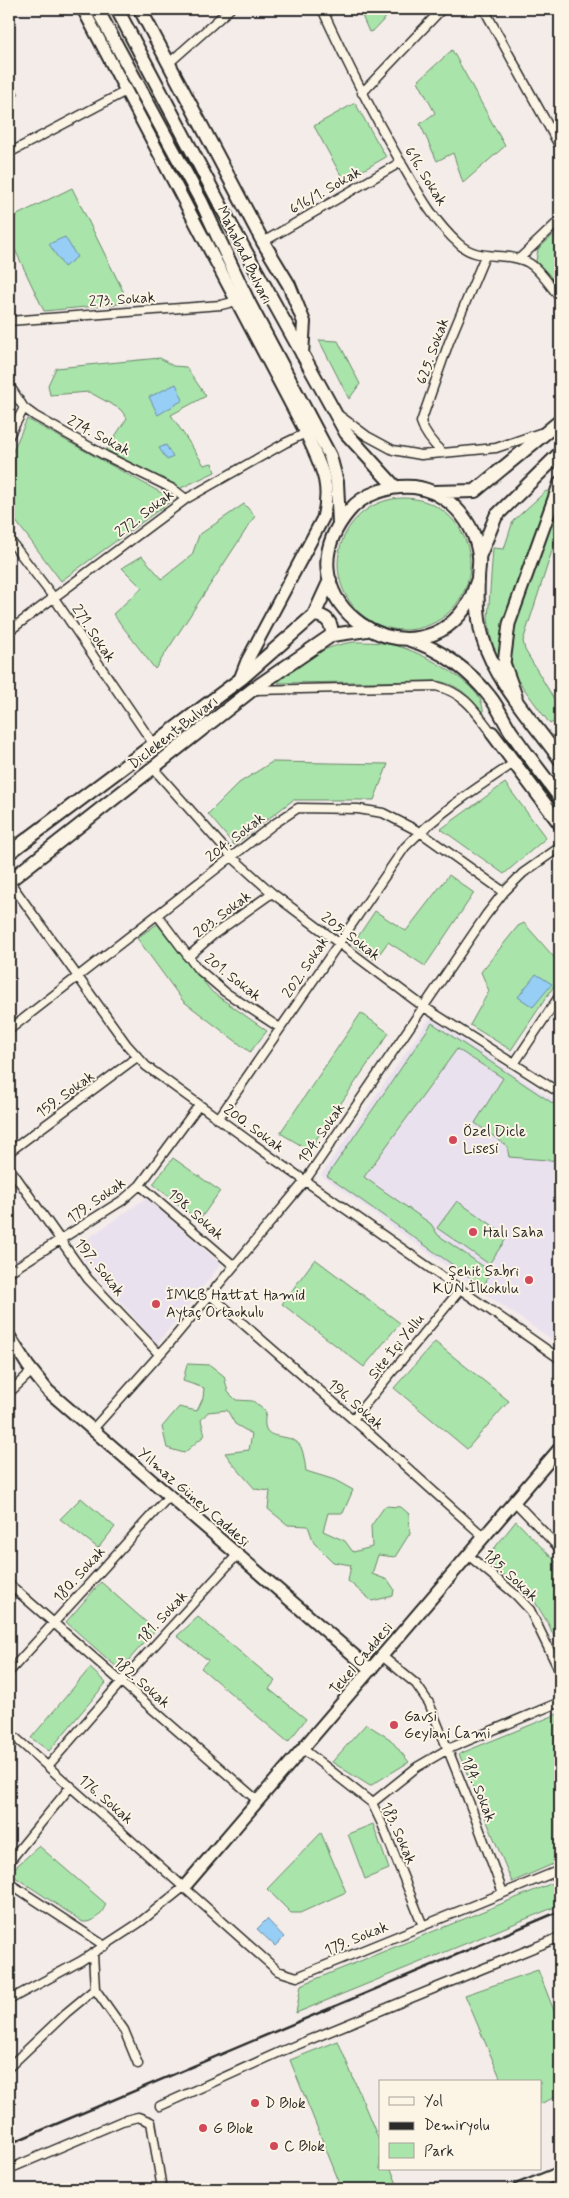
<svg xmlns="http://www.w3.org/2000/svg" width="569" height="2198" viewBox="0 0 569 2198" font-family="Mynerve,sans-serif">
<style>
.built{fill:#eae1ee}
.green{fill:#a9e4aa;stroke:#6a886a}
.water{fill:#96cef5;stroke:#6b8da4}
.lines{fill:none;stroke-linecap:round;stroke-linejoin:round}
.street-casing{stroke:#2b2b2b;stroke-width:11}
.secondary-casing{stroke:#2b2b2b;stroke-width:15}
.primary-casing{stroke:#2b2b2b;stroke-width:16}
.street{stroke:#fcf5e5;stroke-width:8}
.secondary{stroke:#fcf5e5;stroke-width:11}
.primary{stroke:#fcf5e5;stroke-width:12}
.rail{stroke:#2b2b2b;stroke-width:2.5}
.poi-dot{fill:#d1495b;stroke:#fcf5e5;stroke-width:2}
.labels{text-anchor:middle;stroke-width:4;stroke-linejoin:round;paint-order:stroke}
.street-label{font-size:15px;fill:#2b2b2b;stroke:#fcf5e5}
.poi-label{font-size:15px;fill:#2b2b2b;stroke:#fcf5e5;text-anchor:start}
</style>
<rect width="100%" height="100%" fill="#f4ece9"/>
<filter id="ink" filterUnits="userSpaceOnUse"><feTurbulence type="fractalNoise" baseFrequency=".02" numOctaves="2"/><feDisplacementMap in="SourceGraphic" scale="10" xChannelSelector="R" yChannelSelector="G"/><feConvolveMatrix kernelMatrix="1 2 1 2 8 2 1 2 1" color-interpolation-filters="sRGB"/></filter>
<g filter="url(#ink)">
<path class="built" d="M430 1018 560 1104V1345L488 1296 321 1175Z
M146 1198 221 1264 157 1344 74 1248Z"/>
<path class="green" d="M359 9H394L373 31 369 32Z
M452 50 505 146 463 183 453 153 437 161 420 124 435 113 418 81Z
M9 76 19 94 9 99Z
M355 103 386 157 344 181 314 126Z
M72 188 129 303 44 311 9 237V219Z
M560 229V291L536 261 538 249Z
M319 340 338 341 360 384 349 399Z
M160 358 173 366 186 367 206 396 171 415 204 465 212 463 215 472 179 489 106 450 127 418 120 409 89 392 50 395 48 385 56 368Z
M27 419 167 496 171 501 61 581 9 512V460Z
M546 491 550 492 500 667 492 645 488 619 493 548 504 549 513 521Z
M560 495V526L523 641 525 650 560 709V718L550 724 516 678 509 654 511 638 520 609Z
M338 564a66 66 0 1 1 132 0a66 66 0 1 1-132 0Z
M244 504 255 516 155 669 113 614 142 588 122 568 142 556 162 579 192 555 199 535Z
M355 642C369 642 383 642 397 646 421 652 467 677 480 699 482 703 483 709 484 714 469 697 461 685 437 681L278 683C298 660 326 645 355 642Z
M272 762 388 764 374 800H293L234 845 208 814 239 783Z
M505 783 546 838 504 874 441 829Z
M449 875 474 893 425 966 388 942 375 960 353 944 375 911 406 931Z
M524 923 560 964V977L511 1050 470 1025 489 991 481 972 518 926Z
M157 924 212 992 267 1031 250 1052 183 1001 137 938Z
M361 1013 389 1033 309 1150 280 1133Z
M432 1023 560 1108V1161L509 1157 507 1146 475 1123 503 1078 457 1049 364 1177 431 1224 438 1235 490 1271 484 1287 327 1176Z
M173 1158 220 1191 199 1221 153 1184Z
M457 1201 508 1236 489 1264 437 1228Z
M315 1259 400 1323 364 1367 282 1304Z
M435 1342 509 1401 467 1449 394 1388Z
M187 1364 210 1365 224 1376 228 1392 236 1400 253 1401 266 1412C258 1448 290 1428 301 1447 304 1454 305 1464 306 1471L335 1480 353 1490 343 1513H328L323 1531 345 1541 353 1552 372 1547 371 1526 385 1506 401 1507 409 1514 410 1533 395 1557 378 1555 372 1574 388 1580 394 1589 393 1596 372 1601 348 1581 351 1565 333 1562 314 1543 308 1526 288 1525 268 1509 270 1491 255 1489 233 1464 225 1453 249 1450 252 1434 235 1424 227 1410 208 1412 201 1420 205 1435 184 1453 167 1448 162 1427 179 1407 197 1411 203 1398 204 1388 183 1381Z
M81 1498 115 1527 98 1548 60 1519Z
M516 1521 560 1566V1651L549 1625 532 1597 485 1560Z
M101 1582 155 1630 120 1670 66 1622Z
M198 1617 275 1681 269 1689 306 1719 288 1742 201 1668 208 1660 177 1636Z
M90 1668 106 1683 49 1751 31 1738Z
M560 1713V1861L512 1882 459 1754Z
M366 1724 390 1739 409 1762 370 1786 332 1762Z
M373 1824 389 1869 365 1879 348 1834Z
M321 1833 346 1892 300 1913H291L267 1889Z
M39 1846 106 1904C102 1914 94 1923 83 1922L9 1873Z
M560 1880V1905L296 2013 301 1985Z
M538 1970 560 2026V2095L540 2104V2082H502L465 1995Z
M338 2041 380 2143V2169H391L399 2189H342L290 2060Z"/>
<path class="water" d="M65 237 77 257 64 267 49 244Z
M176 384 183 400 158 415 149 397Z
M166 445 173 457 167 460 159 448Z
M536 974 552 984 533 1007 518 997Z
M267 1919 284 1937 275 1946 257 1929Z"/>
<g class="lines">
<g class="street-casing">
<path id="street" d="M322 9C346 61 371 111 400 161 417 190 433 221 459 244 478 262 505 251 527 262 538 267 552 288 560 298
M484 9 560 147
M169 63 230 9
M362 93 442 9
M9 153 126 91
M263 242 401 162
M519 259 560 220
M9 321 221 305 237 301
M9 385 24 408 35 416 106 456 173 489 186 499
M340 416 367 436 393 450 421 455 496 448 540 433
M9 436 24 408
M443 453C433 444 425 435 421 422L449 342 485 256
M9 539 54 598 154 745
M9 631 186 499 285 443 306 433
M254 690 436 686C465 693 475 711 492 733
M153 768 232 857 272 893 424 1007 560 1093
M9 881 127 1045 146 1066 274 1159 560 1359
M158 916 197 968 225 992 280 1028
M188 957 213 935 272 893
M9 1030 274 824 298 808 358 809 383 813 420 832 504 892
M514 1064 560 995
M218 1119 405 847C437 814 476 788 514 763
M9 1152 137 1057
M9 1167 88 1279 159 1354
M140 1185 233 1265
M9 1272 123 1200 140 1185 199 1105
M209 1294 372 1436 483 1536
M9 1393 32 1371
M353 1419 460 1290
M93 1429 168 1345 305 1181 486 915 504 892 523 873 560 847
M514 1501 560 1549
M468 1555 516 1595 530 1610 560 1672
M9 1584 258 1801
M382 1656 416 1684 429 1703 475 1817 503 1893
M9 1672 170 1495
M9 1732 278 1971 297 1977 560 1870
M303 1749 372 1803 382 1824 423 1926
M48 1766 121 1682 238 1554
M372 1803 417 1767 448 1749 560 1702
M9 1862 71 1786
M9 1883 105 1946
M93 1954 95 1989 124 2030 138 2064
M9 2000 81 1961 139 1923 185 1886
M9 2067 66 2013 95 1989
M160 2106 282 2051 560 1937
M9 2169 122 2121 138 2117 151 2122 162 2189"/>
</g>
<g class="secondary-casing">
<path id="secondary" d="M83 9 306 433C320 466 332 481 323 518L247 661 240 679
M516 696 504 663 509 624 560 482
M9 1336 28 1366 48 1391 371 1670
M185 1886 560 1448
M520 2189 560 2173"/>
</g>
<g class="primary-casing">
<path id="primary" d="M97 9 201 201 249 303 330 456 337 482 339 523
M117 9 231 225 346 433 395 487
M140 9 263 242 289 285 304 322 302 354
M433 492 475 491 560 421
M479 557 496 516 560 453
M478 579C475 586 473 594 470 600 417 693 273 601 349 511 364 493 391 485 414 487 449 492 475 522 479 556 480 563 478 571 478 579 477 599 477 619 483 639 496 682 534 723 560 759
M314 615C327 616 332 623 332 635
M410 640C441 649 471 672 490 697 499 708 504 722 512 733 527 755 544 776 560 798
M492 733 560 824
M9 853 242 678 314 615 330 580
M9 881 252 690 297 659 332 635 367 630"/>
</g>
<use href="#street" class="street"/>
<use href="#secondary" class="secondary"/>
<use href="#primary" class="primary"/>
<path class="rail" d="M9 2144 560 1911"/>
</g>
</g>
<g class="poi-dot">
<circle cx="453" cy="1140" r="5"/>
<circle cx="473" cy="1232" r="5"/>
<circle cx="529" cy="1280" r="5"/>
<circle cx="156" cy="1304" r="5"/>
<circle cx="394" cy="1725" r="5"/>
<circle cx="255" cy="2103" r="5"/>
<circle cx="203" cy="2128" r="5"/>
<circle cx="274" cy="2146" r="5"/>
</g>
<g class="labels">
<g class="street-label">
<text transform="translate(426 176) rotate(58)" y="5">616. Sokak</text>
<text transform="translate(325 190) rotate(-30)" y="5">616/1. Sokak</text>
<text transform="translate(245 255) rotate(64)" y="5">Mahabad Bulvarı</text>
<text transform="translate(122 299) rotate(-4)" y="5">273. Sokak</text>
<text transform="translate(432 351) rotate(-70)" y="5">625. Sokak</text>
<text transform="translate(99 435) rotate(28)" y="5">274. Sokak</text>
<text transform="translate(144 513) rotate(-37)" y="5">272. Sokak</text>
<text transform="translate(94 633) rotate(56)" y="5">271. Sokak</text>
<text transform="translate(173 732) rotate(-38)" y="5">Diclekent Bulvarı</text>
<text transform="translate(235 837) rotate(-38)" y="5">204. Sokak</text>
<text transform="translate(222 914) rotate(-37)" y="5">203. Sokak</text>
<text transform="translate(351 936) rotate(37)" y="5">205. Sokak</text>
<text transform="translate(305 967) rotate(-56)" y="5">202. Sokak</text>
<text transform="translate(233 977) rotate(38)" y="5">201. Sokak</text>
<text transform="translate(65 1094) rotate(-36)" y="5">159. Sokak</text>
<text transform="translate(254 1128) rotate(36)" y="5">200. Sokak</text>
<text transform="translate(321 1133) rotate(-55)" y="5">194. Sokak</text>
<text transform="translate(96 1200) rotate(-35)" y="5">179. Sokak</text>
<text transform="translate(196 1214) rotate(41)" y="5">198. Sokak</text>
<text transform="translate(100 1267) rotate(51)" y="5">197. Sokak</text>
<text transform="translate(396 1346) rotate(-51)" y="5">Site İçi Yollu</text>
<text transform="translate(356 1404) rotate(41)" y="5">196. Sokak</text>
<text transform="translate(194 1497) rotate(41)" y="5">Yılmaz Güney Caddesi</text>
<text transform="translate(79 1574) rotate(-48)" y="5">180. Sokak</text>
<text transform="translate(511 1575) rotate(43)" y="5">185. Sokak</text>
<text transform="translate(162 1617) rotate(-47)" y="5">181. Sokak</text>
<text transform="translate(361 1658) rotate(-50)" y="5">Tekel Caddesi</text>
<text transform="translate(142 1682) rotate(41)" y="5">182. Sokak</text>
<text transform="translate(479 1789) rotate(68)" y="5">184. Sokak</text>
<text transform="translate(106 1799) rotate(41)" y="5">176. Sokak</text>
<text transform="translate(399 1833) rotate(66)" y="5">183. Sokak</text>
<text transform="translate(356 1938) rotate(-22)" y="5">179. Sokak</text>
</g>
<g class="poi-label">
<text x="463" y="1136">Özel Dicle<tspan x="463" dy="17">Lisesi</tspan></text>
<text x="483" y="1237">Halı Saha</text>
<text x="519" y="1276" text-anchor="end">Şehit Sabri<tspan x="519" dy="17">KÜN İlkokulu</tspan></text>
<text x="166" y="1300">İMKB Hattat Hamid<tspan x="166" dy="17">Aytaç Ortaokulu</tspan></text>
<text x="404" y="1721">Gavsi<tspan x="404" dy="17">Geylani Cami</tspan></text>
<text x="265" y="2108">D Blok</text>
<text x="213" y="2133">G Blok</text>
<text x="284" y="2151">C Blok</text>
</g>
</g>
<rect width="569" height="2198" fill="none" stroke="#fcf5e5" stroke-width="30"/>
<rect x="15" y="15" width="539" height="2168" fill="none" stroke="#2b2b2b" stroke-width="2" filter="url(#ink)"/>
<rect x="379" y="2080" width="162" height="90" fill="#fcf5e5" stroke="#a8a49b"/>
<rect x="389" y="2097" width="25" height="8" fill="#fcf5e5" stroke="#a8a49b"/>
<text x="424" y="2106" font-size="15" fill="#2b2b2b">Yol</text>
<rect x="389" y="2122" width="25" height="8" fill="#2b2b2b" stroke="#a8a49b"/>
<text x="424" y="2130" font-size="15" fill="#2b2b2b">Demiryolu</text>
<rect x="389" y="2143" width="25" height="15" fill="#a9e4aa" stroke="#a8a49b"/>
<text x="424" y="2156" font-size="15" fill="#2b2b2b">Park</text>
</svg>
